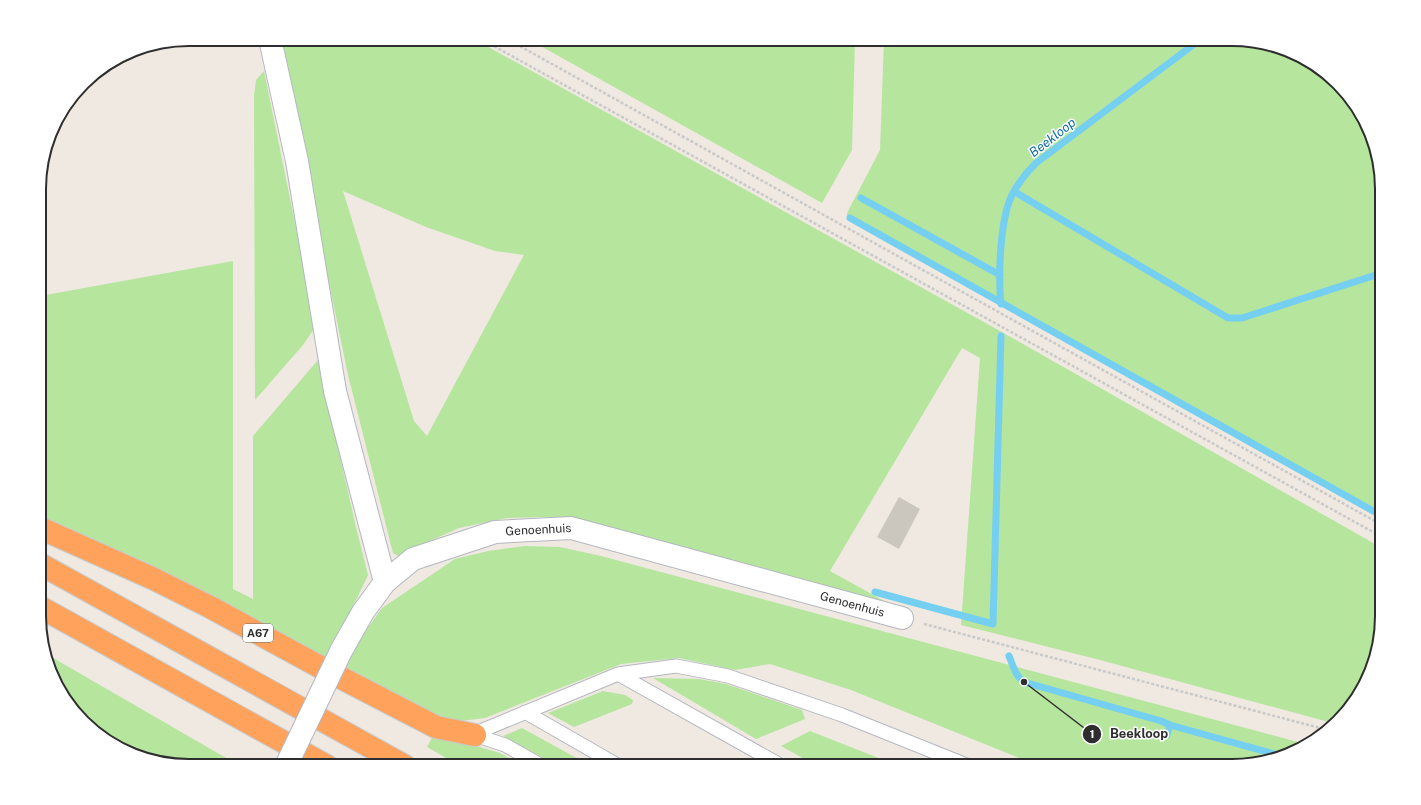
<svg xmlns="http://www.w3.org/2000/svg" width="1421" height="805" viewBox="0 0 1421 805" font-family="'Public Sans',sans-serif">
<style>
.green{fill:#b6e59e;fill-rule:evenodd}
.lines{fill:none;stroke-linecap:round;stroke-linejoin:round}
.stream{stroke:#75cff0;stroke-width:7}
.building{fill:#cbc7bf}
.service-casing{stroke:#b4b7c1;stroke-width:15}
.minor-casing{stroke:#b4b7c1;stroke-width:24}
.motorway-casing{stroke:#c9c9c9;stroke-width:24}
.path{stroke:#c9c9c9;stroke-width:2.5;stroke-dasharray:3 2;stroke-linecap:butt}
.service{stroke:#fff;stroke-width:13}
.minor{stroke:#fff;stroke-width:22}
.motorway{stroke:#ffa35c;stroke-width:22}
.minor-bridge-casing{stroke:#b4b7c1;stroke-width:24;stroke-linecap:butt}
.minor-bridge{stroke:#fff;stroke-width:22}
.labels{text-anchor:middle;stroke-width:3;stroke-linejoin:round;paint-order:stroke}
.shield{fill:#fff;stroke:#6d6d6d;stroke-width:1}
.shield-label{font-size:11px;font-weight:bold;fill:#2e2e2e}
.street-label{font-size:12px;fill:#2e2e2e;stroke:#fff}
.water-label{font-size:13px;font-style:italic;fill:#0d6fa3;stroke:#fff}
.rim{fill:none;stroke:#2e2e2e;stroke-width:2}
.leader{fill:none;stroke:#2e2e2e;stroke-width:1.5}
.callout-dot{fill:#2e2e2e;stroke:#fff;stroke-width:1.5}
.mark-label{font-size:12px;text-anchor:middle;font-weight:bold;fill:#fff}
.callout-label{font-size:13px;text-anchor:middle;font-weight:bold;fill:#2e2e2e;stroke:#fff;stroke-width:3;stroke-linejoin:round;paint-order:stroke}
</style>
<rect width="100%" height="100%" fill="#efe9e1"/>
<path class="green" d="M279 39H474L1000 331 1382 548V626L1362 691 1336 724 1100 660 961 625 980 358 962 348 830 571 895 607 575 522 543 517 507 518 459 528 423 544 405 560 393 553 348 375ZM343 191 426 227 495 251 524 255 427 436 414 421Z
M528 39H855L852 150 822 203Z
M884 39H1233L1271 44 1307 59 1357 106 1374 141 1382 179V516L1001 300 847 217V213L880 150Z
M264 71 316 326 303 345 255 400 254 96 256 80Z
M233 261V589L253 599V436L318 360 356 527 368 575 328 659 176 580 40 517V296Z
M524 546 560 547 601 556 1309 745 1242 766H1039L851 690 770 664 735 670 679 658 621 664 485 718 461 721 436 715 345 670 362 636 382 608 455 559 488 551Z
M48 655 240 766H188L150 761 114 746 64 700Z
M653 678 699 679 726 684 802 710 805 719 756 739Z
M603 691 625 695 633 700 632 704 574 727 548 713Z
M522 728 591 766H558L503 736Z
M810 731 881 759 865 766H817L781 746Z
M434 734 500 753 523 766H460L427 747Z"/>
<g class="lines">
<path class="stream" d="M1015 192 1228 318H1242L1382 273
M861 198 1000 275
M850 218 1382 516
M1001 304C998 276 1000 222 1011 197 1017 184 1026 173 1036 163L1201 39
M875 592 993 624 1001 336
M1009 656C1013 665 1015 676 1024 682L1161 721 1170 725 1167 735
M1170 725 1278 755"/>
</g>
<path class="building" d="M899 497 920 509 899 549 877 537Z"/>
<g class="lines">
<g class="service-casing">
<path id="service" d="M618 674 782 766
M525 712 619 766
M475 735 483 730 618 674 676 666 728 676 842 715 969 766
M475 735 505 745 542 766"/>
</g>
<g class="minor-casing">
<g id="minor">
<path d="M270 39 297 161 335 391 385 582"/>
<path id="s1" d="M341 651 363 612 385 582 413 559 495 532 571 528 902 618"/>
</g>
</g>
<g class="motorway-casing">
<path id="motorway" d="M40 528 154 579 210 607 320 667 436 727 475 735
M40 564 405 766
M40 607 327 766"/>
</g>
<path class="path" d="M481 39 1382 537
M507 39 1382 525
M924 624 1328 730"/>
<use href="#service" class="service"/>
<use href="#minor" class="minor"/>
<use href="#motorway" class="motorway"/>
<g class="minor-bridge-casing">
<path id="minor-bridge" d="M286 766 341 651"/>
</g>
<use href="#minor-bridge" class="minor-bridge"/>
</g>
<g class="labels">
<rect class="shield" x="243" y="624" width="30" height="18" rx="3"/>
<g class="shield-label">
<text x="258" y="637">A67</text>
</g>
<g class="street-label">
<text dy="4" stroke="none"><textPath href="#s1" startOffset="248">Genoenhuis</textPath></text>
<text dy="4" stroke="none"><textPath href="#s1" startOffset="572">Genoenhuis</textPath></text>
</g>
<g class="water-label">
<text transform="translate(1052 137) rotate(-38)" y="5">Beekloop</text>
</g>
</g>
<path d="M0 0H1421V805H0ZM189 46H1232A143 143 0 0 1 1375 189V616A143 143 0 0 1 1232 759H189A143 143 0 0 1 46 616V189A143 143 0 0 1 189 46Z" fill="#fff" fill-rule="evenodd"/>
<path class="rim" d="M189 46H1232A143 143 0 0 1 1375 189V616A143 143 0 0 1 1232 759H189A143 143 0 0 1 46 616V189A143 143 0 0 1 189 46Z"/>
<path class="leader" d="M1024 682L1092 734"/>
<g class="callout-dot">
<circle cx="1024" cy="682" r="4"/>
<circle cx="1092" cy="734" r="10"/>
</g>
<g class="mark-label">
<text x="1092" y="738">1</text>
</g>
<g class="callout-label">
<text x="1139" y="738">Beekloop</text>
</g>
</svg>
